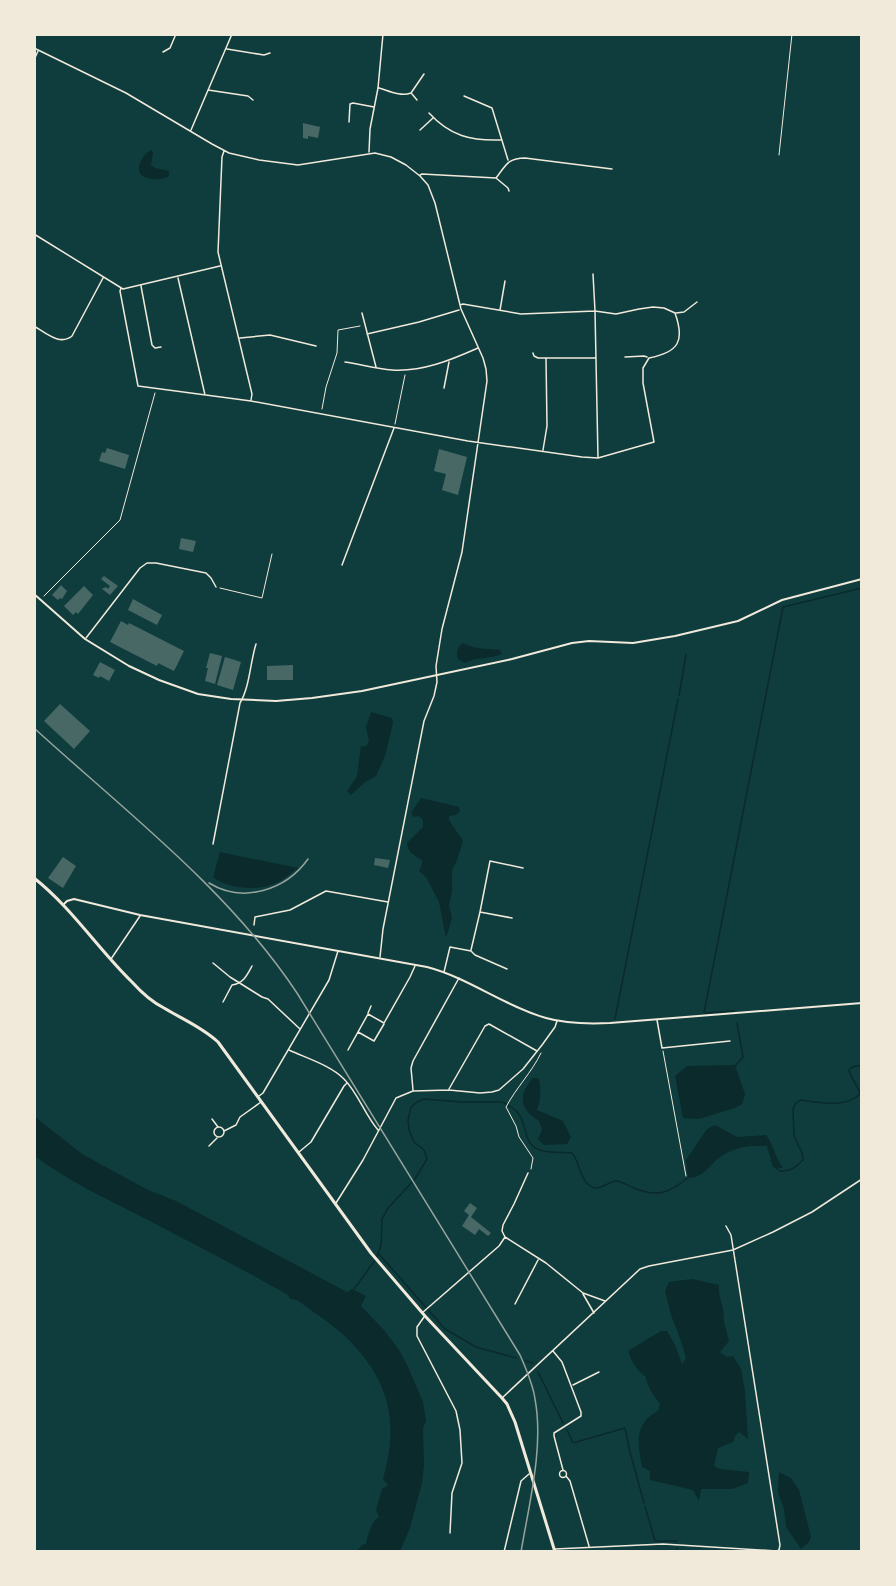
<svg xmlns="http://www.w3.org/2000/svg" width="896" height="1586" viewBox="0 0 896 1586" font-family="Karla,sans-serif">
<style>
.water{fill:#0a2a2b}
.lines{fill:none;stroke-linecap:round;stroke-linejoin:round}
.stream{stroke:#0a2a2b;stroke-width:1.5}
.building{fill:#486865}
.path{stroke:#f1e9da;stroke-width:1}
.minor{stroke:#f1e9da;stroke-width:1.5}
.tertiary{stroke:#f1e9da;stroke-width:2}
.secondary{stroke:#f1e9da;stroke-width:3}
.rail{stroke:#97a49c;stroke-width:1.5}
</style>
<rect width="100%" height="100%" fill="#0f3d3e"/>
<path class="water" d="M151 150 153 152 151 165 155 168 169 171V176C157 183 131 179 141 161 144 155 146 153 151 150Z
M463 643C477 650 485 648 500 650L502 654C490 659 476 657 465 663L458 659C456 652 457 648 463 643Z
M371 712 392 718 393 723 385 756 376 776 365 782 351 795 347 791 357 776 361 746H366L369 741 366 727Z
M421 798 459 807 460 811 456 815 449 816V820L463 841 457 860 452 870V892L449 905 452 918 446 938 439 902 426 877 419 871 422 864V860C414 855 408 853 407 843L423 827V820L419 816 414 817 411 813Z
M220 852 298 868C291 873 282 881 274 884 257 891 228 889 213 877Z
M735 1065 745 1094 742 1104 735 1108 699 1119 683 1118 675 1076 687 1066Z
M533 1078 539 1079C541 1091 541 1099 537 1110L563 1121 571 1137 567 1144 544 1145 538 1139 542 1130 539 1121C519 1109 518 1095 533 1078Z
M34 1116 82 1154 148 1190 176 1201 347 1292 352 1289 366 1296 361 1306 384 1330 399 1350 408 1367 423 1402 426 1421 423 1428 424 1465 422 1483 410 1528 400 1551H357L362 1545 366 1544C368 1534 371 1522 379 1517L376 1510 382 1489 388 1485 383 1479C399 1422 390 1382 348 1339 334 1325 313 1312 297 1300L290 1299 288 1295C239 1267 188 1241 138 1215 103 1197 66 1180 35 1156Z
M715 1125 737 1137 766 1135C774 1145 775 1158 783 1168L773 1167 767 1146C750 1145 735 1147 720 1157 709 1165 704 1178 688 1178L686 1160 707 1129Z
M692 1279 719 1285V1293L723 1309 724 1322 729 1341 720 1352 727 1357 733 1356 741 1369 745 1391 748 1439 739 1432 735 1436 733 1442 718 1448 714 1466 720 1469 749 1472 748 1483 732 1489H701L699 1501 693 1490 650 1480V1471L642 1467C638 1444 633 1424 658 1411L660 1404C654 1396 647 1387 646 1377 636 1370 632 1362 628 1351L661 1331H667L675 1345 682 1364 686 1358 681 1341 671 1315 665 1291 669 1282Z
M779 1472 791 1478 799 1490 811 1537 809 1542 801 1549 786 1527 784 1509 778 1492Z"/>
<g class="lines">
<path class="stream" d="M679 695 686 655
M734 1011 704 1013 783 607 862 588
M615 1019 678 699
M735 1066 743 1057 737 1023
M774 1166 780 1171C791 1171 795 1168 803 1160L802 1153 794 1136 793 1109 796 1103 801 1100C819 1102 845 1109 860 1094 858 1085 851 1079 849 1070L852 1067 862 1065
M378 1253 445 1329 476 1347 516 1358
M354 1289 376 1259 381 1245 382 1219 388 1208 415 1179 427 1159 424 1150 414 1142 409 1130 408 1120 411 1107 417 1102 424 1099 462 1102H502C508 1105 514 1108 518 1113 529 1126 521 1146 543 1151 552 1153 563 1152 572 1153 580 1162 579 1178 590 1186 598 1192 608 1182 616 1181 622 1181 628 1186 634 1188 658 1198 669 1193 689 1177
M525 1361 533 1363
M538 1372 563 1423
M567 1430 573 1443 625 1428 630 1452 644 1503
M645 1506 655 1541H677
M677 1548V1552"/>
</g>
<path class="building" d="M303 123 320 127 318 138 308 136V139L303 138Z
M107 448 129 455 125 469 99 461 102 452 105 453Z
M439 449 467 457 458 495 442 490 446 474 434 471Z
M181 538 196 541 193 552 179 549Z
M104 576 118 586 110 595 102 589 106 587 108 589 110 586 101 579Z
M61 585 67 591 62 599 60 598 58 600 52 595Z
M84 586 93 595 78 614 76 612 73 615 64 606Z
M133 599 162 615 157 625 128 610Z
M121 621 128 625 129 623 184 651 174 671 158 663 157 666 110 642Z
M210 653 222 656 215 684 205 681 208 668H206Z
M225 657 241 662 233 690 217 685Z
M100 662 115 670 109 681 100 676 99 678 93 675Z
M293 665V680H267V666Z
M60 704 90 731 74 749 44 721Z
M63 857 76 866 63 888 48 878Z
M375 858 390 860 388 868 374 865Z
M470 1203 477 1208 471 1217 491 1233 488 1236 479 1229 475 1235 462 1226 469 1215 464 1211Z"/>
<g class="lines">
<path class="path" d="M779 155 792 34
M322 409 326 387 337 353 338 330 360 326
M395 424 405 375
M220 588 262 598 272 554
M44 596 120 520 155 393
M663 1051 686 1176
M531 1169 533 1158 519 1137 516 1126 506 1107C516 1088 532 1072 541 1053"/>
<path class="minor" d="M131 35V34
M34 48 126 93 212 144 229 153 259 160 298 165 375 153 391 157 406 165 420 176 428 185 435 203 461 309 483 358 486 369 487 381 462 552 442 629 436 666 437 682 434 696 424 721 383 929 380 957
M227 49 264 55 270 53
M163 52 170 48 176 34
M34 60 38 51
M379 88C389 91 401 97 411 93L424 74
M208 90 248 96 253 100
M412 94 417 100
M464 96 492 108 508 160
M429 113C450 136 471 141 501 140
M349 122 350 104 353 103 374 107
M191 130 232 34
M420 130 433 118
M224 151 222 157 218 252 252 394 251 400
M369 152 370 129 378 88 383 34
M420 175 422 174 496 178 508 188 509 191
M496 178C506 165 508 158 525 158L612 169
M34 234 123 289 220 266
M593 274 595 311 598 458
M178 278 205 395
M141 286 152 345 155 348 161 347
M121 288 120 291 138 386 251 401 468 441 582 457 598 458 654 442 643 383V368L649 358C679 352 685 341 675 313L664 308 653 307 639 309 616 314 595 311 521 314 463 304 460 305
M500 310 505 281
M362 313 376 367
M676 313 684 312 697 302
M34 326C46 333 60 346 72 336L103 278
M367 334 419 322 459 310
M240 338 270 335 316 346
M533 353 534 356 538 358H595
M625 357 644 356 647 357
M345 362C360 364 376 369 392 370 422 372 451 360 478 348
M444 388 449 362
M543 450 547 426 546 358
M342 565 394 428
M86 638 140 568 147 563H156L206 573 211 578 216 587
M213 844 240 703C250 686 250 663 256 644
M480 912 490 861 523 868
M254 925 255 917 290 910 326 891 388 902
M471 950 480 912 512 918
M111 959 140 916
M213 963 230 977 262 997 268 999 300 1029
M444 972 450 947 471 951 475 955 507 969
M223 1002 232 985C244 983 247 975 252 966
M368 1013 371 1006
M657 1020 662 1048 730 1041
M358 1032 374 1041 384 1024
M289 1050C306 1058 330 1065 344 1079 358 1093 365 1115 378 1130
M348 1050 368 1014 384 1023 410 977 415 966
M449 1089 485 1026 489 1024 537 1051
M413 1090 411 1068 413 1061 459 978
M259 1096 263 1093 329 980 338 951
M212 1119 218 1127
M214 1132a5 5 0 1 1 10 0a5 5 0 1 1-10 0Z
M224 1131 236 1125 240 1117 261 1102
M209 1146 217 1138
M299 1152 311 1142 344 1086 347 1083
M528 1173 514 1204 503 1225 502 1231 505 1237 546 1263 583 1293 605 1301
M336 1203 363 1160 396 1098 413 1091 449 1090 480 1093 492 1092 499 1090 523 1069 542 1045 555 1027 557 1021
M583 1294 594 1313
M515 1304 538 1260
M422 1313 499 1246 505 1237
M424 1317 417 1327V1336L456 1411 460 1430 462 1463 452 1493 450 1533
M553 1351 562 1362 581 1412V1416L554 1433V1436L563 1470
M573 1385 599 1372
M502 1398 640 1269 649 1266 733 1250 773 1232 812 1212 862 1179
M559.5 1474a3.5 3.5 0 1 1 7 0a3.5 3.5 0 1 1-7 0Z
M566 1476 570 1481 589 1546
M555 1549 663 1544 777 1551 779 1550 780 1545 731 1235 726 1226
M504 1552 521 1481 529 1474"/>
<path class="tertiary" d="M34 594 85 639 129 666 159 680 198 694 231 699 276 701 312 698 362 691 512 659 572 643 589 641 633 643 675 636 738 621 782 600 862 579
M63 905 67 901 74 899 140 915 427 967C469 978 504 1006 546 1018 567 1024 589 1024 610 1023L862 1003"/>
<path class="secondary" d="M34 878C72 908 98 949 132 982 141 992 152 1002 164 1008 182 1019 202 1027 218 1042L371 1253 425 1316 502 1398 507 1404 515 1422 555 1552"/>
<path class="rail" d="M34 728C126 812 228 889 297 993L520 1355C526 1369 533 1384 535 1399 544 1447 529 1504 521 1552
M209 883C243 904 286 890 308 859"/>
</g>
<rect width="896" height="1586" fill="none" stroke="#f1e9da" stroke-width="72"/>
</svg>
